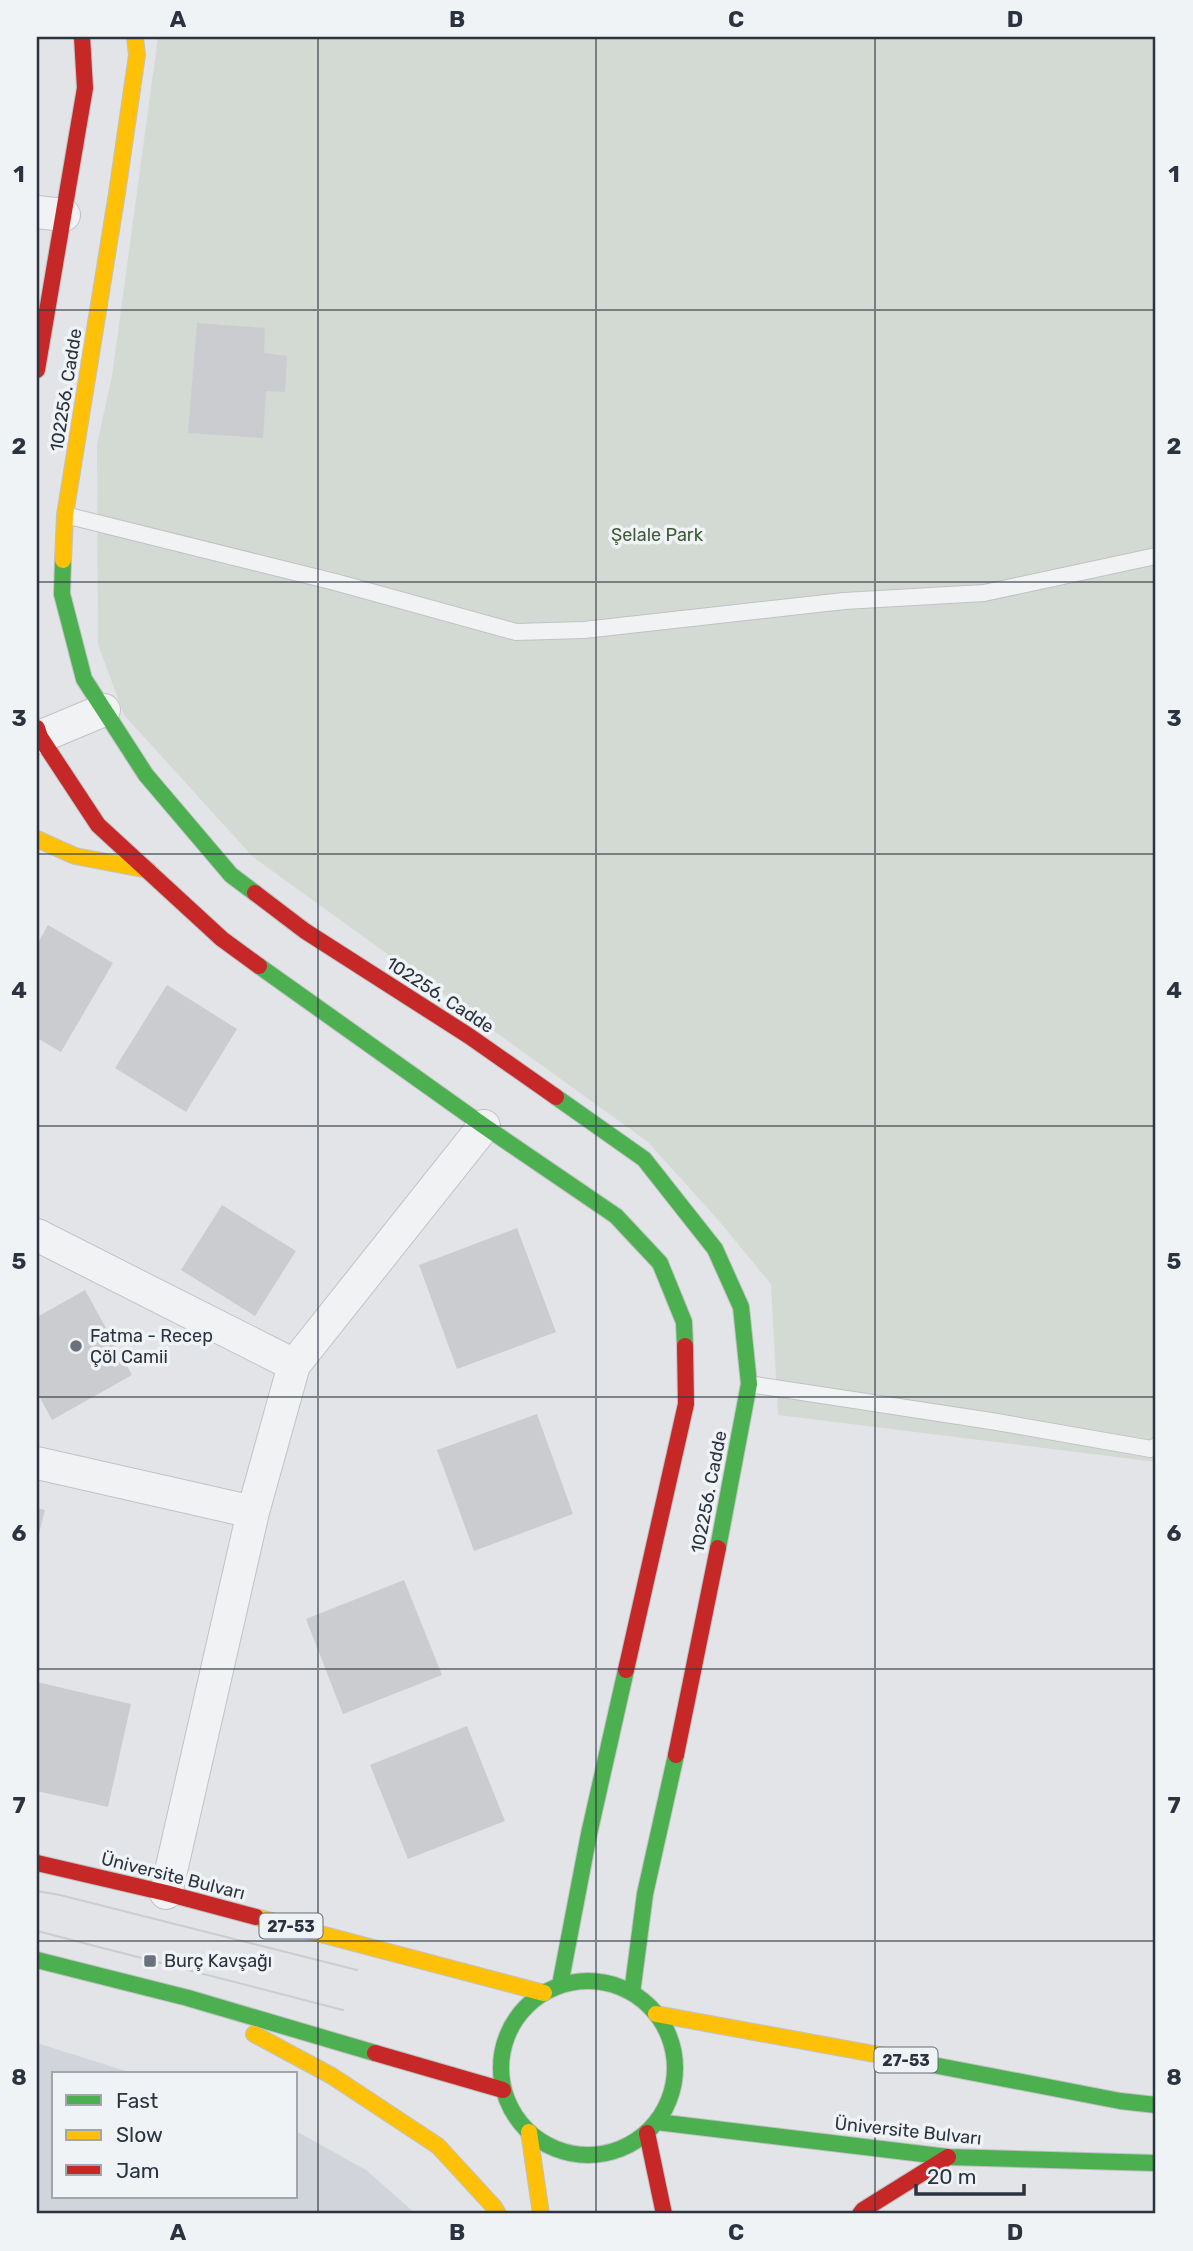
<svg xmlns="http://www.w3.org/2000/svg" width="1193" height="2251" viewBox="0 0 1193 2251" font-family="Rubik,sans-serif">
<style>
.built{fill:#d1d4da}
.green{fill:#d3dad3}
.building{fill:#cacccf}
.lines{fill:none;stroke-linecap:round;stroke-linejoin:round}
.lane-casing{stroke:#c0c2c5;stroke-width:18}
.street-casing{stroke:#c0c2c5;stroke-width:34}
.fast-casing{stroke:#c0c2c5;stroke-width:18}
.slow-casing{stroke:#c0c2c5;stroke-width:18}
.jam-casing{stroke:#c0c2c5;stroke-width:18}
.lane{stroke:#f1f2f4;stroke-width:16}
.street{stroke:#f1f2f4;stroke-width:32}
.fast{stroke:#4caf50;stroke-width:16}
.slow{stroke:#ffc107;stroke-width:16}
.jam{stroke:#c62828;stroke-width:16}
.tram{stroke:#cbccce;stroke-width:2}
.grid{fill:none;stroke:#2a333f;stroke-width:2;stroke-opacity:0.55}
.poi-dot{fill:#6a717a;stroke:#f0f3f6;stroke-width:2.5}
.labels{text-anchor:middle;stroke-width:7;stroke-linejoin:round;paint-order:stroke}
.shield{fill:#f0f3f6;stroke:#656d76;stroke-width:2}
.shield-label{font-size:16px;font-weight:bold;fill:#2a333f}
.street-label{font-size:18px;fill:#2a333f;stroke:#f0f3f6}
.park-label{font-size:18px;fill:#405a38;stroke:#f0f3f6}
.poi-label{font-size:18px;fill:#2a333f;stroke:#f0f3f6;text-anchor:start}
.neatline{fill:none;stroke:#2a333f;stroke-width:2.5}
.grid-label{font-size:23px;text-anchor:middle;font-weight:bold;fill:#2a333f}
</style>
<rect width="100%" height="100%" fill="#e2e4e7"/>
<path class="built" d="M37 2043 135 2074H54V2197H296V2131L366 2170 416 2214H37Z"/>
<path class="green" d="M158 37H1156V1462L778 1415 771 1284 719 1221 648 1142 253 857 124 715 98 644 97 444 112 376Z"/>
<path class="building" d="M197 323 265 328 264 353 287 356 285 392 266 391 263 438 188 433Z
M48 925 113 963 61 1052 37 1038V945Z
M167 985 237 1029 186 1112 115 1068Z
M222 1205 296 1251 255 1316 181 1270Z
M517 1228 556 1332 457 1369 419 1265Z
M85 1290 132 1375 52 1420 37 1392V1317Z
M537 1414 573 1514 474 1551 437 1450Z
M37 1508 45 1510 38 1537H37Z
M404 1580 442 1675 343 1714 306 1619Z
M37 1682 131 1704 108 1807 37 1791Z
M467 1726 505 1821 408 1859 370 1765Z"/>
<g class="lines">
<g class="lane-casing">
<path id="lane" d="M65 515 335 582 516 632 584 630 844 601 984 593 1156 556
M749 1384 991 1421 1151 1449 1156 1446"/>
</g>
<g class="street-casing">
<path id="street" d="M37 212 64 215
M37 738 104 710
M37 1235 294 1365
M37 1463 253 1512
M166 1893 253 1512 294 1365 484 1126"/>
</g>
<g class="fast-casing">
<path id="fast" d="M63 560 62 594 84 679 146 775 231 875 255 893
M259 966 484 1126 616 1216 660 1263 684 1322 685 1346
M556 1097 644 1159 715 1249 741 1307 749 1384 718 1548
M37 1960 188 1998 375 2053
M501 2068a87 87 0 1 1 174 0a87 87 0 1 1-174 0Z
M560 1985 589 1834 626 1670
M632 1993 645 1894 676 1755
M923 2063 1120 2101 1156 2105
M657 2122 948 2157 1156 2163"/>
</g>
<g class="slow-casing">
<path id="slow" d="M63 560 65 515 117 193 137 55 135 37
M37 839 75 856 148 870
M256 1917 544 1993
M656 2014 923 2063
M254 2034 332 2076 438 2146 494 2207 498 2214
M529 2132 541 2214"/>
</g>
<g class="jam-casing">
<path id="jam" d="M37 370 85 88 82 37
M37 728 40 737 98 825 222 939 259 966
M255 893 305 931 469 1036 556 1097
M626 1670 686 1404 685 1346
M676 1755 718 1548
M37 1863 166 1893 256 1917
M375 2053 503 2090
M647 2133 664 2214
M860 2214 863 2210 948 2157"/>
</g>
<use href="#lane" class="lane"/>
<use href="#street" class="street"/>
<use href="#fast" class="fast"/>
<use href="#slow" class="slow"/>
<use href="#jam" class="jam"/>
<path class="tram" d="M37 1891 60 1895 357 1970
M37 1931 343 2010"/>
</g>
<path class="grid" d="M318 37V2214M596 37V2214M875 37V2214M37 310H1156M37 582H1156M37 854H1156M37 1126H1156M37 1397H1156M37 1669H1156M37 1941H1156"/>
<g class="poi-dot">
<circle cx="76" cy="1346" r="7"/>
<rect x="143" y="1954" width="14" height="14" rx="3.5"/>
</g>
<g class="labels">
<g class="shield">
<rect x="259.5" y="1913.5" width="63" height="25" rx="5"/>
<rect x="874.5" y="2047.5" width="63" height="25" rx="5"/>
</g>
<g class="shield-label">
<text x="291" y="1932">27-53</text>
<text x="906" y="2066">27-53</text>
</g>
<g class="street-label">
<text transform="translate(66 390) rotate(-81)" y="6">102256. Cadde</text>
<text transform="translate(440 995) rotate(33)" y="6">102256. Cadde</text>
<text transform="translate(709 1492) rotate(-79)" y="6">102256. Cadde</text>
<text transform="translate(173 1876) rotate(14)" y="6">Üniversite Bulvarı</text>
<text transform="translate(908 2131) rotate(6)" y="6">Üniversite Bulvarı</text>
</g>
<g class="park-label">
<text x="657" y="541">Şelale Park</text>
</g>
<g class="poi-label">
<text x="90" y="1342">Fatma - Recep<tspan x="90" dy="21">Çöl Camii</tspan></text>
<text x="164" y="1967">Burç Kavşağı</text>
</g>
</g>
<rect width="1193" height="2251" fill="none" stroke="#f0f3f6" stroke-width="77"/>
<rect x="52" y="2072" width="245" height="126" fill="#f0f3f6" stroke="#a1a6ad" stroke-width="2"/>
<rect x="66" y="2095" width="35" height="10" fill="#4caf50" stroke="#a1a6ad" stroke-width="2"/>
<text x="116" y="2108" font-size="21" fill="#2a333f">Fast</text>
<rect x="66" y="2130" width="35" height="10" fill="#ffc107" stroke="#a1a6ad" stroke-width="2"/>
<text x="116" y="2142" font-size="21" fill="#2a333f">Slow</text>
<rect x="66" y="2165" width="35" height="10" fill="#c62828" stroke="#a1a6ad" stroke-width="2"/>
<text x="116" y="2178" font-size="21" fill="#2a333f">Jam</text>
<path d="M916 2184v10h108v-10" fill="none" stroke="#2a333f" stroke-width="3.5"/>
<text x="927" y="2184" font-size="21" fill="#2a333f" stroke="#f0f3f6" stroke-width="5" paint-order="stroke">20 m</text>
<rect x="38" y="38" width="1116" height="2174" class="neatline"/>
<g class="grid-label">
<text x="178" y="27">A</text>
<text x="457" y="27">B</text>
<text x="736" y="27">C</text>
<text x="1015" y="27">D</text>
<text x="19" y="182">1</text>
<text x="1174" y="182">1</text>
<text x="19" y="454">2</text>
<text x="1174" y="454">2</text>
<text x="19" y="726">3</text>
<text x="1174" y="726">3</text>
<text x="19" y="998">4</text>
<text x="1174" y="998">4</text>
<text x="19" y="1269">5</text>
<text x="1174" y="1269">5</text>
<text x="19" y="1541">6</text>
<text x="1174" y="1541">6</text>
<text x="19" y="1813">7</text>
<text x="1174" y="1813">7</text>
<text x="19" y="2085">8</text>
<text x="1174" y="2085">8</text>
<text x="178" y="2240">A</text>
<text x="457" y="2240">B</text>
<text x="736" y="2240">C</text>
<text x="1015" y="2240">D</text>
</g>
</svg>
